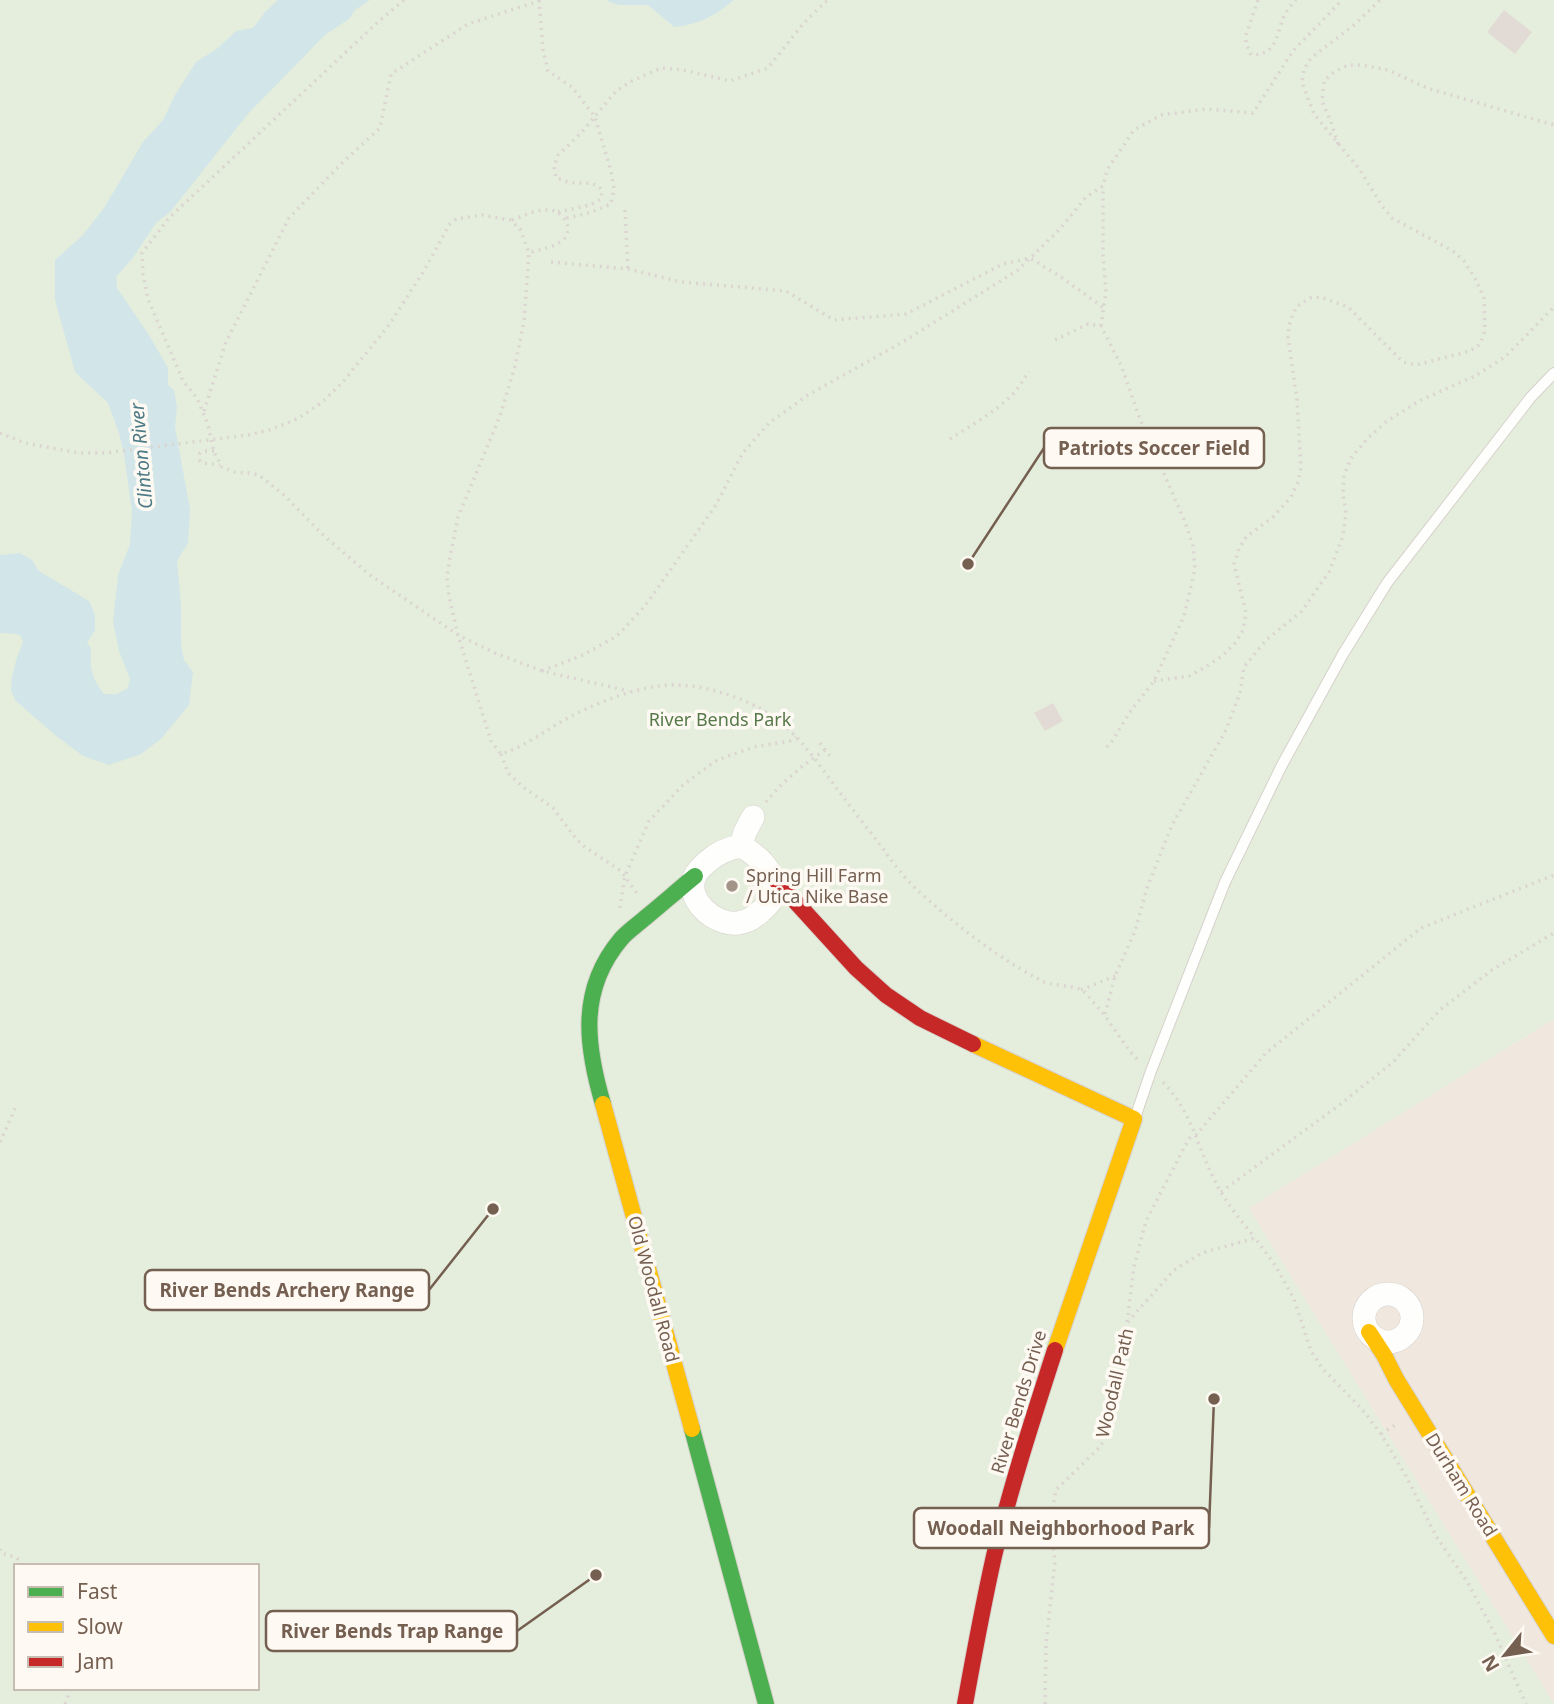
<svg xmlns="http://www.w3.org/2000/svg" width="1554" height="1704" viewBox="0 0 1554 1704" font-family="'Noto Sans',sans-serif">
<style>
.residential{fill:#f0e8df}
.green{fill:#e5eedc;fill-rule:evenodd}
.water{fill:#d2e5e8}
.building{fill:#e2dbd5}
.lines{fill:none;stroke-linecap:round;stroke-linejoin:round}
.lane-casing{stroke:#d6d1cb;stroke-width:12}
.street-casing{stroke:#d6d1cb;stroke-width:24}
.fast-casing{stroke:#d6d1cb;stroke-width:18}
.slow-casing{stroke:#d6d1cb;stroke-width:18}
.jam-casing{stroke:#d6d1cb;stroke-width:18}
.path{stroke:#dad5d1;stroke-width:3.5;stroke-dasharray:2 5;stroke-linecap:butt}
.lane{stroke:#fefefd;stroke-width:10}
.street{stroke:#fefefd;stroke-width:23}
.fast{stroke:#4caf50;stroke-width:16}
.slow{stroke:#ffc107;stroke-width:16}
.jam{stroke:#c62828;stroke-width:16}
.poi-dot{fill:#a39489;stroke:#fefaf3;stroke-width:2.5}
.labels{text-anchor:middle;stroke-width:7;stroke-linejoin:round;paint-order:stroke}
.park-label{font-size:18px;fill:#56794a;stroke:#fefaf3}
.poi-label{font-size:18px;fill:#755f51;stroke:#fefaf3;text-anchor:start}
.street-label{font-size:18px;fill:#755f51;stroke:#fefaf3}
.water-label{font-size:19px;font-style:italic;fill:#4c7a85;stroke:#fefaf3}
.leader{fill:none;stroke:#755f51;stroke-width:2.5}
.callout-dot{fill:#755f51;stroke:#fefaf3;stroke-width:2.5}
.callout{fill:#fefaf3;stroke:#755f51;stroke-width:2.5}
.callout-label{font-size:19px;text-anchor:middle;font-weight:bold;fill:#755f51}
</style>
<rect width="100%" height="100%" fill="#f8f5f0"/>
<path class="residential" d="M1554 1019V1704L1248 1208Z"/>
<path class="green" d="M0 0H1554V1019L1249 1208 1554 1704H0ZM16 1566H257V1688H16Z"/>
<path class="water" d="M278 0H370L355 10 349 19 325 35 247 115 171 211 156 223 132 259 116 277 117 288 149 335 168 368V385L174 390 177 407 175 427 190 509 188 543 177 561 181 604V645L184 660 193 672 189 705 161 739 141 754 109 765 83 756 55 735 16 701 11 691 12 676 17 657 23 642 21 636 16 634 0 633V555L20 553 32 560 39 571 89 601 95 615V630L87 643 91 648C90 668 91 678 104 694H117L128 688 130 679 119 651 113 622 118 575 130 544 132 511 124 454 119 433 108 403 75 372 55 300V260L83 235 104 208 143 142 163 120 175 95 196 62 218 48 236 31 253 28 265 12Z
M608 0H734C713 17 700 24 674 27L648 5H619L609 2Z"/>
<path class="building" d="M1504 10 1532 32 1515 54 1487 32Z
M1053 703 1063 721 1045 731 1034 713Z"/>
<g class="lines">
<g class="lane-casing">
<path id="lane" d="M1136 1115 1151 1071 1225 882 1282 765 1343 654 1387 583 1531 397 1554 373"/>
</g>
<g class="street-casing">
<path id="street" d="M741 846C759 856 776 872 775 894 772 901 767 906 761 911 755 917 746 922 738 923 714 926 683 898 696 874 698 870 703 866 707 862 717 853 727 848 741 846Z
M741 846 745 832 753 817
M1364 1318a24 24 0 1 1 48 0a24 24 0 1 1-48 0Z"/>
</g>
<g class="fast-casing">
<path id="fast" d="M603 1104C586 1046 578 990 621 939 628 931 637 925 645 918 662 904 678 890 695 876
M692 1429 766 1704"/>
</g>
<g class="slow-casing">
<path id="slow" d="M973 1044 1134 1119 1055 1350
M603 1104 692 1429
M1369 1332 1384 1355 1396 1379 1554 1636"/>
</g>
<g class="jam-casing">
<path id="jam" d="M773 877 856 968 886 995 920 1018 973 1044
M965 1704C974 1654 983 1605 994 1556 1011 1486 1033 1418 1055 1350"/>
</g>
<path class="path" d="M404 0 379 21 169 218 142 253 143 275 148 299 183 381 197 398 208 425 214 452 222 467 234 472 250 473 259 475 285 496 324 536 370 575 458 635 495 653 542 671 629 691
M539 0 543 50 548 71 572 87 595 117 611 171 614 189 611 204C595 211 582 216 564 218
M1258 0 1246 35V43L1251 55C1279 55 1276 32 1285 14 1288 9 1292 4 1296 0
M1338 144 1331 122 1322 101 1324 81 1334 72 1348 65H1362L1388 70 1427 88 1554 125
M625 210 628 269
M558 212 590 205 601 199 602 190C592 179 581 185 568 182 564 181 560 179 556 178L554 167 558 155 582 132 616 91 632 81 661 68 683 70 730 81 768 68 802 25 825 2 830 0
M512 220C523 216 537 209 549 210 561 210 574 226 565 238 557 247 540 249 529 253
M551 262 628 269 682 282 786 291 834 320 906 314 1003 264 1030 258 1061 277 1104 308
M1101 326 1106 292 1103 256V186
M1055 340 1088 324 1101 326 1121 365 1140 419 1185 522 1193 546 1195 569 1184 616 1154 681 1130 712 1112 741 1104 750
M204 411 226 342 289 218 343 162 380 128 391 74 468 24 539 1
M0 433 25 443 79 453H105L248 435 269 430 297 419 321 403 342 383 389 325 425 269 449 225 456 219 482 215 510 220 520 229 529 253 524 321 515 366 500 416 458 517 450 557 447 577 449 596 458 635 491 741 501 754C521 748 539 735 557 724 590 705 639 684 677 685 709 686 746 698 772 716 798 734 814 758 832 782 849 805 867 828 884 850 893 863 903 876 914 887 953 923 995 956 1042 981 1054 987 1073 984 1083 991 1087 994 1090 999 1094 1003 1111 1021 1122 1044 1139 1061
M950 439C970 426 992 414 1009 398 1018 390 1023 380 1029 371
M214 451H205L200 453V461L203 463 220 465
M542 671 583 655 617 636 645 606 716 505 742 454 769 423 808 395 906 340 1018 270 1060 229 1086 197 1103 186 1107 170 1134 130 1161 115 1206 109 1253 113 1293 51 1342 0
M1154 681 1189 676 1204 668 1222 656 1235 643 1243 630 1246 613 1234 564 1239 549 1246 537 1273 517 1291 497 1298 482 1301 468 1297 400 1288 337 1289 325 1296 307 1310 298 1321 297 1348 307 1403 362 1416 365 1470 351 1480 344 1485 331 1484 298 1476 280 1464 261 1453 251 1392 218 1382 206 1360 170 1314 114 1307 96 1302 82 1304 69 1311 58 1354 25 1380 0
M820 743 830 756
M501 754 508 773 523 787 553 808 574 836 582 845 621 871 638 895
M766 802C783 781 803 765 825 750
M620 908 625 876 649 821 684 784 717 760 754 747 790 741 796 737
M1081 990 1115 976
M1105 1014 1115 976 1135 931 1147 888 1172 825 1225 732 1240 693 1244 667 1266 640 1301 612 1329 572 1343 536 1346 513 1343 494 1344 475 1351 458 1368 438 1387 421 1421 400 1475 376 1505 357 1554 307
M1163 1082C1192 1113 1196 1143 1214 1179 1224 1201 1240 1219 1255 1238
M0 1142 17 1104
M1221 1192 1342 1103 1393 1062 1440 1010 1492 970 1554 933
M1127 1322 1134 1267 1146 1221 1185 1146 1190 1138 1196 1135 1266 1053 1421 928 1554 875
M1381 1434 1397 1424
M0 1549 1 1553 17 1558 23 1566
M65 1704 70 1690 69 1688
M1045 1704 1046 1644 1055 1561 1050 1522 1056 1490 1101 1446 1111 1420 1122 1370 1126 1324 1174 1270 1202 1253 1255 1238 1275 1265 1294 1299 1311 1351 1322 1368 1361 1408 1381 1434 1406 1476 1436 1536 1468 1583 1494 1632 1526 1704"/>
<use href="#lane" class="lane"/>
<use href="#street" class="street"/>
<use href="#fast" class="fast"/>
<use href="#slow" class="slow"/>
<use href="#jam" class="jam"/>
</g>
<circle class="poi-dot" cx="732" cy="886" r="7"/>
<g class="labels">
<g class="park-label">
<text x="720" y="726">River Bends Park</text>
</g>
<g class="poi-label">
<text x="746" y="882">Spring Hill Farm<tspan x="746" dy="21">/ Utica Nike Base</tspan></text>
</g>
<g class="street-label">
<text transform="translate(653 1289) rotate(75)" y="6">Old Woodall Road</text>
<text transform="translate(1115 1383) rotate(-77)" y="6">Woodall Path</text>
<text transform="translate(1019 1402) rotate(-73)" y="6">River Bends Drive</text>
<text transform="translate(1461 1485) rotate(58)" y="6">Durham Road</text>
</g>
<g class="water-label">
<text transform="translate(141 456) rotate(-95)" y="7">Clinton River</text>
</g>
</g>
<path class="leader" d="M968 564L1044 448M493 1209L429 1290M1214 1399L1209 1528M596 1575L517 1631"/>
<g class="callout-dot">
<circle cx="968" cy="564" r="7"/>
<circle cx="493" cy="1209" r="7"/>
<circle cx="1214" cy="1399" r="7"/>
<circle cx="596" cy="1575" r="7"/>
</g>
<g class="callout">
<rect x="1044" y="428" width="220" height="40" rx="7"/>
<rect x="145" y="1270" width="284" height="40" rx="7"/>
<rect x="914" y="1508" width="295" height="40" rx="7"/>
<rect x="266" y="1611" width="251" height="40" rx="7"/>
</g>
<g class="callout-label">
<text x="1154" y="455">Patriots Soccer Field</text>
<text x="287" y="1297">River Bends Archery Range</text>
<text x="1061" y="1535">Woodall Neighborhood Park</text>
<text x="392" y="1638">River Bends Trap Range</text>
</g>
<rect x="14" y="1564" width="245" height="126" fill="#fefaf3" stroke="#c7bcb2" stroke-width="2"/>
<rect x="28" y="1587" width="35" height="10" fill="#4caf50" stroke="#c7bcb2" stroke-width="2"/>
<text x="77" y="1599" font-size="21" fill="#755f51">Fast</text>
<rect x="28" y="1622" width="35" height="10" fill="#ffc107" stroke="#c7bcb2" stroke-width="2"/>
<text x="77" y="1634" font-size="21" fill="#755f51">Slow</text>
<rect x="28" y="1657" width="35" height="10" fill="#c62828" stroke="#c7bcb2" stroke-width="2"/>
<text x="77" y="1669" font-size="21" fill="#755f51">Jam</text>
<g transform="translate(1505 1655) rotate(240)" stroke="#fefaf3" stroke-width="5" paint-order="stroke">
<path d="M0-5L12 26L0 18L-12 26Z" fill="#755f51"/>
<text y="-10" font-size="19" font-weight="bold" text-anchor="middle" fill="#755f51">N</text>
</g>
</svg>
